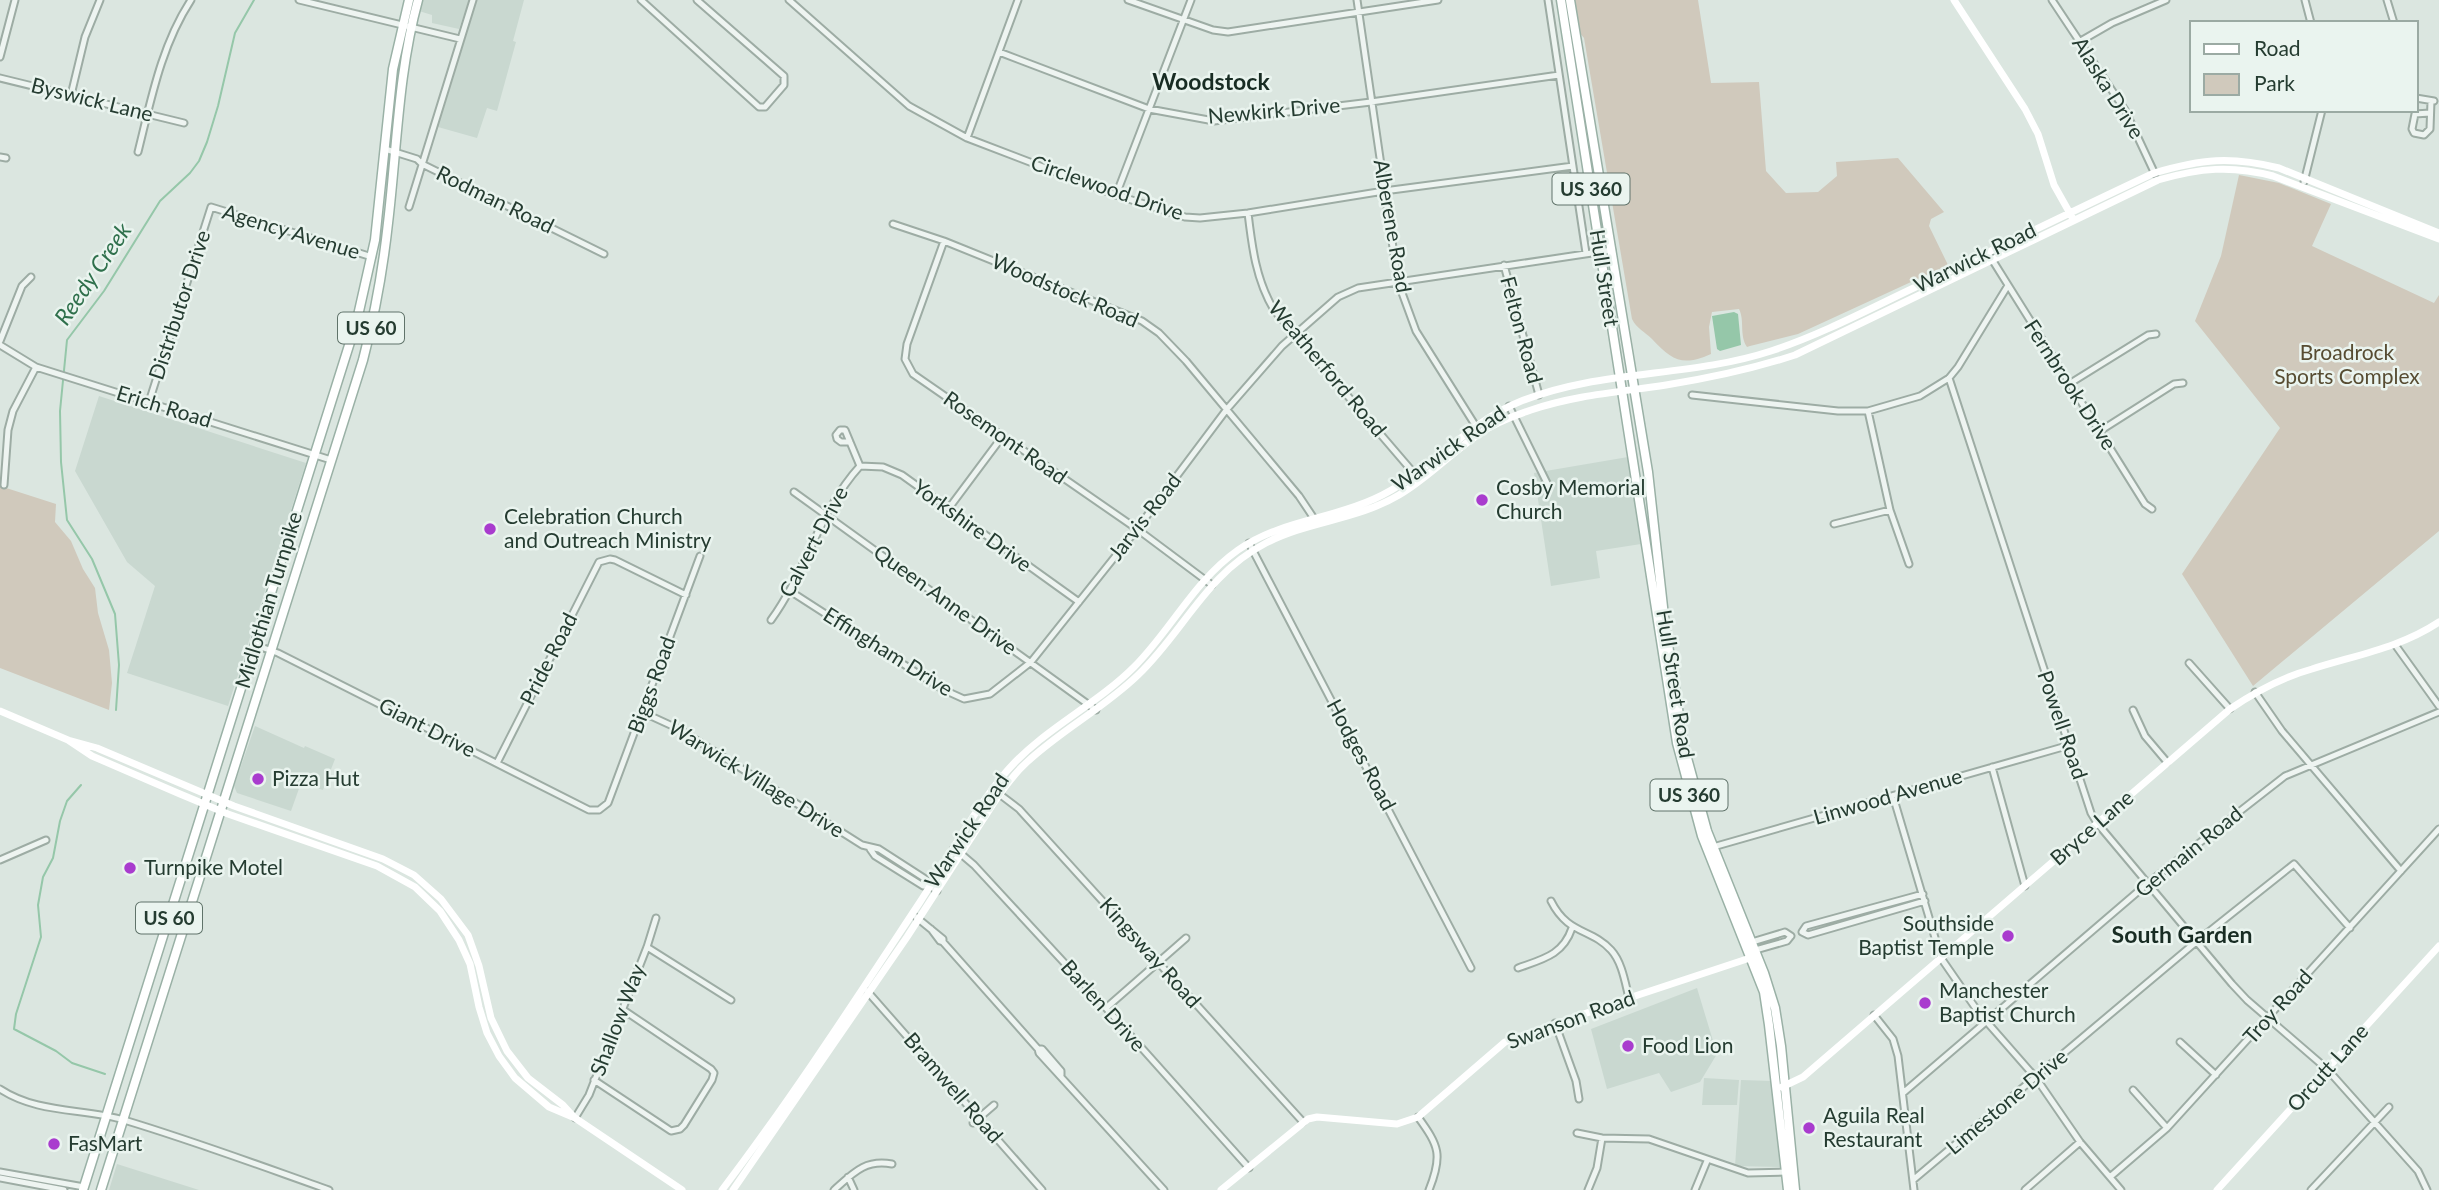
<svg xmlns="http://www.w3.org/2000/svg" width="2439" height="1190" viewBox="0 0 2439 1190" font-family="Lato,sans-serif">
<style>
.built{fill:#c9d8d0}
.green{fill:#d0c9bc}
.water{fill:#95c7a9}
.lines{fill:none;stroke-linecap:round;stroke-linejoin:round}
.stream{stroke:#95c7a9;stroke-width:2}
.street-casing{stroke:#9daca4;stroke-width:9}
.primary-casing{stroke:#9ab1a6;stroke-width:11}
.street{stroke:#eef4f1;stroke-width:5}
.secondary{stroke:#fff;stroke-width:7}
.primary{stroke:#fff;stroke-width:8}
.poi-dot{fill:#a93cce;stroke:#eaf4ef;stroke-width:2.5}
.labels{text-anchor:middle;stroke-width:5;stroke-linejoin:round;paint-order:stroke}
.shield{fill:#eaf4ef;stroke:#60736a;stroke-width:2}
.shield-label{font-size:19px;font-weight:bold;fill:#253c31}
.street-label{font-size:21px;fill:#253c31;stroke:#eaf4ef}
.park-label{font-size:21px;fill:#574c32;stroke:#eaf4ef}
.poi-label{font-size:21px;fill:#253c31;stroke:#eaf4ef;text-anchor:start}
.neighbourhood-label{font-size:23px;font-weight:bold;fill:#182c23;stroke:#eaf4ef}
.water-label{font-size:23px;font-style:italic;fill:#2f704c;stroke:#eaf4ef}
</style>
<rect width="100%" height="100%" fill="#dbe6e0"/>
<path class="built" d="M421 0H469L459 29 432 23V15L419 11Z
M477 0H524L513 41 516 42 497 111 487 108 477 138 438 127Z
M99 396 306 463 228 706 127 673 155 586 127 562 75 471Z
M1628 457 1641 544 1596 551 1600 578 1551 586 1534 473Z
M255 726 304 748 305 746 335 759 323 790 301 783 291 811 237 793 234 786Z
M1697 988 1717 1054 1700 1082 1671 1092 1659 1073 1607 1089 1591 1029Z
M1704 1078 1739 1080 1737 1105H1702Z
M1741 1080 1772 1081 1780 1167 1735 1166Z
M117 1164 199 1190H109Z"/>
<path class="green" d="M1575 0H1698L1711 83 1759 82 1766 171 1786 193 1818 192 1837 176 1836 162 1898 158 1944 212 1931 219 1929 226 1948 265 1798 334 1750 346 1747 347C1739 335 1745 321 1739 309L1712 312 1709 327 1711 354C1682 367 1672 360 1652 339 1644 331 1637 329 1632 319L1584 38 1579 32Z
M2239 175 2279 183 2331 204 2312 246 2434 303 2439 295V531L2253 686 2182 574 2280 428 2195 321 2221 256Z
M0 486 56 504 55 522 71 541 83 569 95 588 98 613 109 650 112 683 109 710 0 668Z"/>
<path class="water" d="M1734 312 1738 314 1741 345 1720 351 1717 349 1712 316Z"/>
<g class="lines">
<path class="stream" d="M116 710 119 665 115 614 92 559 67 520 61 462 60 411 67 340 104 291 160 201 190 173 199 161 207 142 218 106 235 33 254 0
M81 785 67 801 60 821 53 858 43 877 38 905 41 937 16 1014 14 1029 56 1051 72 1063 105 1074"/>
<g class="street-casing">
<path id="street" d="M299 0 460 39
M641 0 759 107H765L784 85V76L697 0
M789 0 909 106 967 138 1116 195 1185 217 1200 218 1248 213 1384 191 1573 166
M1128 0 1213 30 1228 32 1438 0
M1357 0 1398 282 1416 331 1477 428
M1548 0 1586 253
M2052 0 2125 110 2155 174
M2305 0 2311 23
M2387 0 2394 23
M2079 42 2112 23 2166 0
M999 52 1149 109 1214 121 1371 102 1559 75
M0 57 15 0
M0 78 184 123
M71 95 85 37 100 0
M2416 98 2434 101
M2430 113 2415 114 2412 129 2414 133 2424 135 2430 129 2431 101
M967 138 1018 0
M385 149 417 159 422 164 604 254
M138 152C151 100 161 46 191 0
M0 157 6 158
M2304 182 2322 110
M1116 195 1191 0
M409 207 473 0
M1248 213C1252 247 1256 280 1274 310L1412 471 1413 476
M893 224 944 241 1142 321 1159 333 1186 361 1299 496 1315 520
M944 241 907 344 905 359 913 374 1137 529 1212 585
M1988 253 2145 504 2152 509
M1504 265 1539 395
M0 341 22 286 31 277
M0 345 36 367 331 460
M1949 378 2091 813 2097 823 2232 984 2247 1000 2327 1069 2418 1171 2427 1190
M2069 384 2148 335 2156 334
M1692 395 1838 411H1868L1920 396 1949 378 1958 367 2007 287
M149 402 211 207 372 257
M1509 406 1548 485
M1868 411 1890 510 1909 564
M2100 431 2174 384 2183 383
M850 442H841L837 439 836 435 840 430H845L860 466
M860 466 883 467 902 475 1079 602
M4 485 8 430 13 411 36 367
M794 492 1096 710
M949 508 1002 437
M1834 524 1890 510
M1249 543 1471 968
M790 591 942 689 964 699 990 694 1031 662 1137 529 1227 409 1282 346 1338 297 1358 288 1612 250
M771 620C806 572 819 511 860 466
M255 645 278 653 589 810H599L608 803 700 556
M2396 646 2439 706
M2189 663 2230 709
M2255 692 2282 731 2401 871
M2133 710 2145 736 2167 762
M642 712 679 729 862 845 879 849 927 880 930 886
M497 763 599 562 610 559 615 560 686 595
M1992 767 2025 886
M998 793 1019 809 1303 1122
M1893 796 1941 958 1979 1013 2036 1078 2080 1142 2121 1190
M1713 847 2070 745
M954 848 974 865 1106 1008 1249 1168
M870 849 875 856 923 886H930L937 891
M0 860 46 840
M1923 894 1806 926 1802 932 1808 935 1925 901
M1551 901C1568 935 1591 928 1611 950 1622 962 1625 982 1629 998
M916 917 943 939V942L1038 1049 1039 1053 1164 1190
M931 929 940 941 943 942
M1752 942 1785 932 1791 936
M647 947 731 1000
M1752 951 1787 941 1791 936
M1518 968C1543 959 1563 955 1572 928
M867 991 1042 1190
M1106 1008 1186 938
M1874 1015 1893 1039 1898 1056 1914 1190
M1555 1023 1576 1081 1579 1099
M2180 1042 2216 1075
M1038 1049H1042L1061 1071V1075
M594 1080 671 1131 680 1129 684 1125 712 1080 714 1073 711 1069 622 1009
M0 1089C38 1114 83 1108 124 1120 194 1141 261 1166 329 1190
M2133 1090 2167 1128
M1903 1093 2148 883 2285 776 2439 712
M1418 1117C1439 1146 1443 1155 1429 1190
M575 1118 589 1095 647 947 656 918
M973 1123 994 1105
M1577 1133 1602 1138 1649 1139 1748 1173 1788 1172
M0 1172 84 1187
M848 1177 854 1190
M2110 1177 2167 1128 2439 829
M0 1178 64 1190
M1913 1180 2196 942 2294 864 2350 928
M834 1190C853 1173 865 1159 892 1164
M1588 1190 1597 1168 1602 1138
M1695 1190 1707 1161
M2025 1190 2080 1142
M2311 1190 2389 1107"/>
</g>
<g class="primary-casing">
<path id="primary" d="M1561 0 1677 743 1702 836 1764 992 1769 1025 1788 1190
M1570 0 1648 472 1665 625 1684 747 1707 831 1764 973 1775 1008 1781 1046 1795 1190
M83 1190 357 320 375 240 393 69 409 0
M101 1190 363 360C375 314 383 269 388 223 397 148 398 73 418 0"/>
</g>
<use href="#street" class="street"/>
<path class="secondary" d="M1954 0 2025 109 2038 134 2054 185 2072 217
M0 711 68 740 97 748 234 806 383 859 414 875 441 899 468 935 479 966 491 1018 507 1051 528 1078 563 1105 574 1117
M68 740 92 756 180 794 228 814 377 866 415 887 440 911 459 940 470 964 479 1007 487 1033 499 1056 515 1078 549 1107 575 1118 682 1190
M1782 1087 1803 1077 2230 709C2255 692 2283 677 2312 669 2356 655 2400 648 2439 622
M722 1190C792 1098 856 999 920 902 948 859 973 811 1006 772 1043 729 1095 706 1134 667 1171 630 1194 581 1238 550 1282 520 1328 520 1374 499 1428 475 1464 424 1519 402 1599 369 1689 378 1771 351 1823 334 1873 307 1922 284 2000 247 2077 209 2154 173 2202 159 2230 156 2279 168L2439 233
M733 1190 907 937 993 804C1003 789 1013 775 1026 763 1061 730 1104 708 1138 675 1184 631 1206 574 1266 543 1308 521 1357 520 1399 495 1428 478 1451 453 1479 434 1494 423 1513 416 1531 410 1575 395 1620 392 1666 385 1710 378 1752 369 1795 355L2158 180C2200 168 2231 165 2273 176L2439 239
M1221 1190 1308 1119 1317 1117 1397 1124 1418 1117 1505 1042 1629 998 1753 957
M2217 1190 2439 946"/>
<use href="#primary" class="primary"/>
</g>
<g class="poi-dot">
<circle cx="1482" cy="500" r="7"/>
<circle cx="490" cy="529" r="7"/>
<circle cx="258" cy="779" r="7"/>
<circle cx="130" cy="868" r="7"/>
<circle cx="2008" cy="936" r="7"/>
<circle cx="1925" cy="1003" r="7"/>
<circle cx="1628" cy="1046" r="7"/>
<circle cx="1809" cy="1128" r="7"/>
<circle cx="54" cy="1144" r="7"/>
</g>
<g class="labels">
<g class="shield">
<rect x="1552.5" y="173.5" width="77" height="31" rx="5"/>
<rect x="338" y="312.5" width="66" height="31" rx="5"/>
<rect x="1650.5" y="779.5" width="77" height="31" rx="5"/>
<rect x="136" y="902.5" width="66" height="31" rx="5"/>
</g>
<g class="shield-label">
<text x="1591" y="196">US 360</text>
<text x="371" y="335">US 60</text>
<text x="1689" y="802">US 360</text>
<text x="169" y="925">US 60</text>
</g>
<g class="street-label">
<text transform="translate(2108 88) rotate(58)" y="7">Alaska Drive</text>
<text transform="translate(92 100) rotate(14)" y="7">Byswick Lane</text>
<text transform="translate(1274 111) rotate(-5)" y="7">Newkirk Drive</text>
<text transform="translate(1107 188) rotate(19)" y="7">Circlewood Drive</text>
<text transform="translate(495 200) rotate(26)" y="7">Rodman Road</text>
<text transform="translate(1392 226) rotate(80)" y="7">Alberene Road</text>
<text transform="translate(291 232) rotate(17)" y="7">Agency Avenue</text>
<text transform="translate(1975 258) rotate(-26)" y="7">Warwick Road</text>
<text transform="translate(1604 278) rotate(81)" y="7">Hull Street</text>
<text transform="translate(1065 291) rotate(23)" y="7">Woodstock Road</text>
<text transform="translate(180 305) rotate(-72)" y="7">Distributor Drive</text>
<text transform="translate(1521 330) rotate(75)" y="7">Felton Road</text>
<text transform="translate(1327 369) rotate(50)" y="7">Weatherford Road</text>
<text transform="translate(2070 385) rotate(57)" y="7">Fernbrook Drive</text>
<text transform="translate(164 407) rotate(17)" y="7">Erich Road</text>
<text transform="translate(1005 438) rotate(35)" y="7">Rosemont Road</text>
<text transform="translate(1449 449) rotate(-35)" y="7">Warwick Road</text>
<text transform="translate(1145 517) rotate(-52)" y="7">Jarvis Road</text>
<text transform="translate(972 526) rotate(36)" y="7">Yorkshire Drive</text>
<text transform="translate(814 542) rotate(-62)" y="7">Calvert Drive</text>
<text transform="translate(269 600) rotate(-73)" y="7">Midlothian Turnpike</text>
<text transform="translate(945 600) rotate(36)" y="7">Queen Anne Drive</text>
<text transform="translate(888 652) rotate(32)" y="7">Effingham Drive</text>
<text transform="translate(549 659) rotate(-63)" y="7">Pride Road</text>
<text transform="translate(1675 684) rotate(81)" y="7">Hull Street Road</text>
<text transform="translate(652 685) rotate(-70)" y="7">Biggs Road</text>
<text transform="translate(2062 725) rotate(71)" y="7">Powell Road</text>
<text transform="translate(427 728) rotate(27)" y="7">Giant Drive</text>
<text transform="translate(1361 755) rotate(62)" y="7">Hodges Road</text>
<text transform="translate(756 779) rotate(32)" y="7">Warwick Village Drive</text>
<text transform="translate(1888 797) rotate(-16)" y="7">Linwood Avenue</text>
<text transform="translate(2092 828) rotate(-41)" y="7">Bryce Lane</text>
<text transform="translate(967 831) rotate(-56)" y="7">Warwick Road</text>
<text transform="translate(2189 852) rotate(-39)" y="7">Germain Road</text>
<text transform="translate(1150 953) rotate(48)" y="7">Kingsway Road</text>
<text transform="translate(1103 1006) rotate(48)" y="7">Barlen Drive</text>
<text transform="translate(2278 1007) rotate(-48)" y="7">Troy Road</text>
<text transform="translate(618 1020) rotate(-69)" y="7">Shallow Way</text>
<text transform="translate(1571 1020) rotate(-20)" y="7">Swanson Road</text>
<text transform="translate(2328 1068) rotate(-48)" y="7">Orcutt Lane</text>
<text transform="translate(953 1088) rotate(49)" y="7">Bramwell Road</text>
<text transform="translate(2007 1102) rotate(-40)" y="7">Limestone Drive</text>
</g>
<g class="park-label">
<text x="2347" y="360">Broadrock<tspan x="2347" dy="24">Sports Complex</tspan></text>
</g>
<g class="poi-label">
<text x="1496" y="495">Cosby Memorial<tspan x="1496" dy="24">Church</tspan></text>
<text x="504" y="524">Celebration Church<tspan x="504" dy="24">and Outreach Ministry</tspan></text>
<text x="272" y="786">Pizza Hut</text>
<text x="144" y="875">Turnpike Motel</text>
<text x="1994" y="931" text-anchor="end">Southside<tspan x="1994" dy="24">Baptist Temple</tspan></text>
<text x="1939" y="998">Manchester<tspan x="1939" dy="24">Baptist Church</tspan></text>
<text x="1642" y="1053">Food Lion</text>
<text x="1823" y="1123">Aguila Real<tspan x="1823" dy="24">Restaurant</tspan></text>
<text x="68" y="1151">FasMart</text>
</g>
<g class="neighbourhood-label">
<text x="1211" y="90">Woodstock</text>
<text x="2182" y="943">South Garden</text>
</g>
<g class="water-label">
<text transform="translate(93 274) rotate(-56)" y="8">Reedy Creek</text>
</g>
</g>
<rect x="2190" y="21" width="228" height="91" fill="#eaf4ef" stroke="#9baaa3" stroke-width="2"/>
<rect x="2204" y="44" width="35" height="10" fill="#ffffff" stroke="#9baaa3" stroke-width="2"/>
<text x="2254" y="56" font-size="21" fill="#253c31">Road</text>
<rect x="2204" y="74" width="35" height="21" fill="#d0c9bc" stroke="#9baaa3" stroke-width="2"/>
<text x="2254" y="91" font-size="21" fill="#253c31">Park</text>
</svg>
